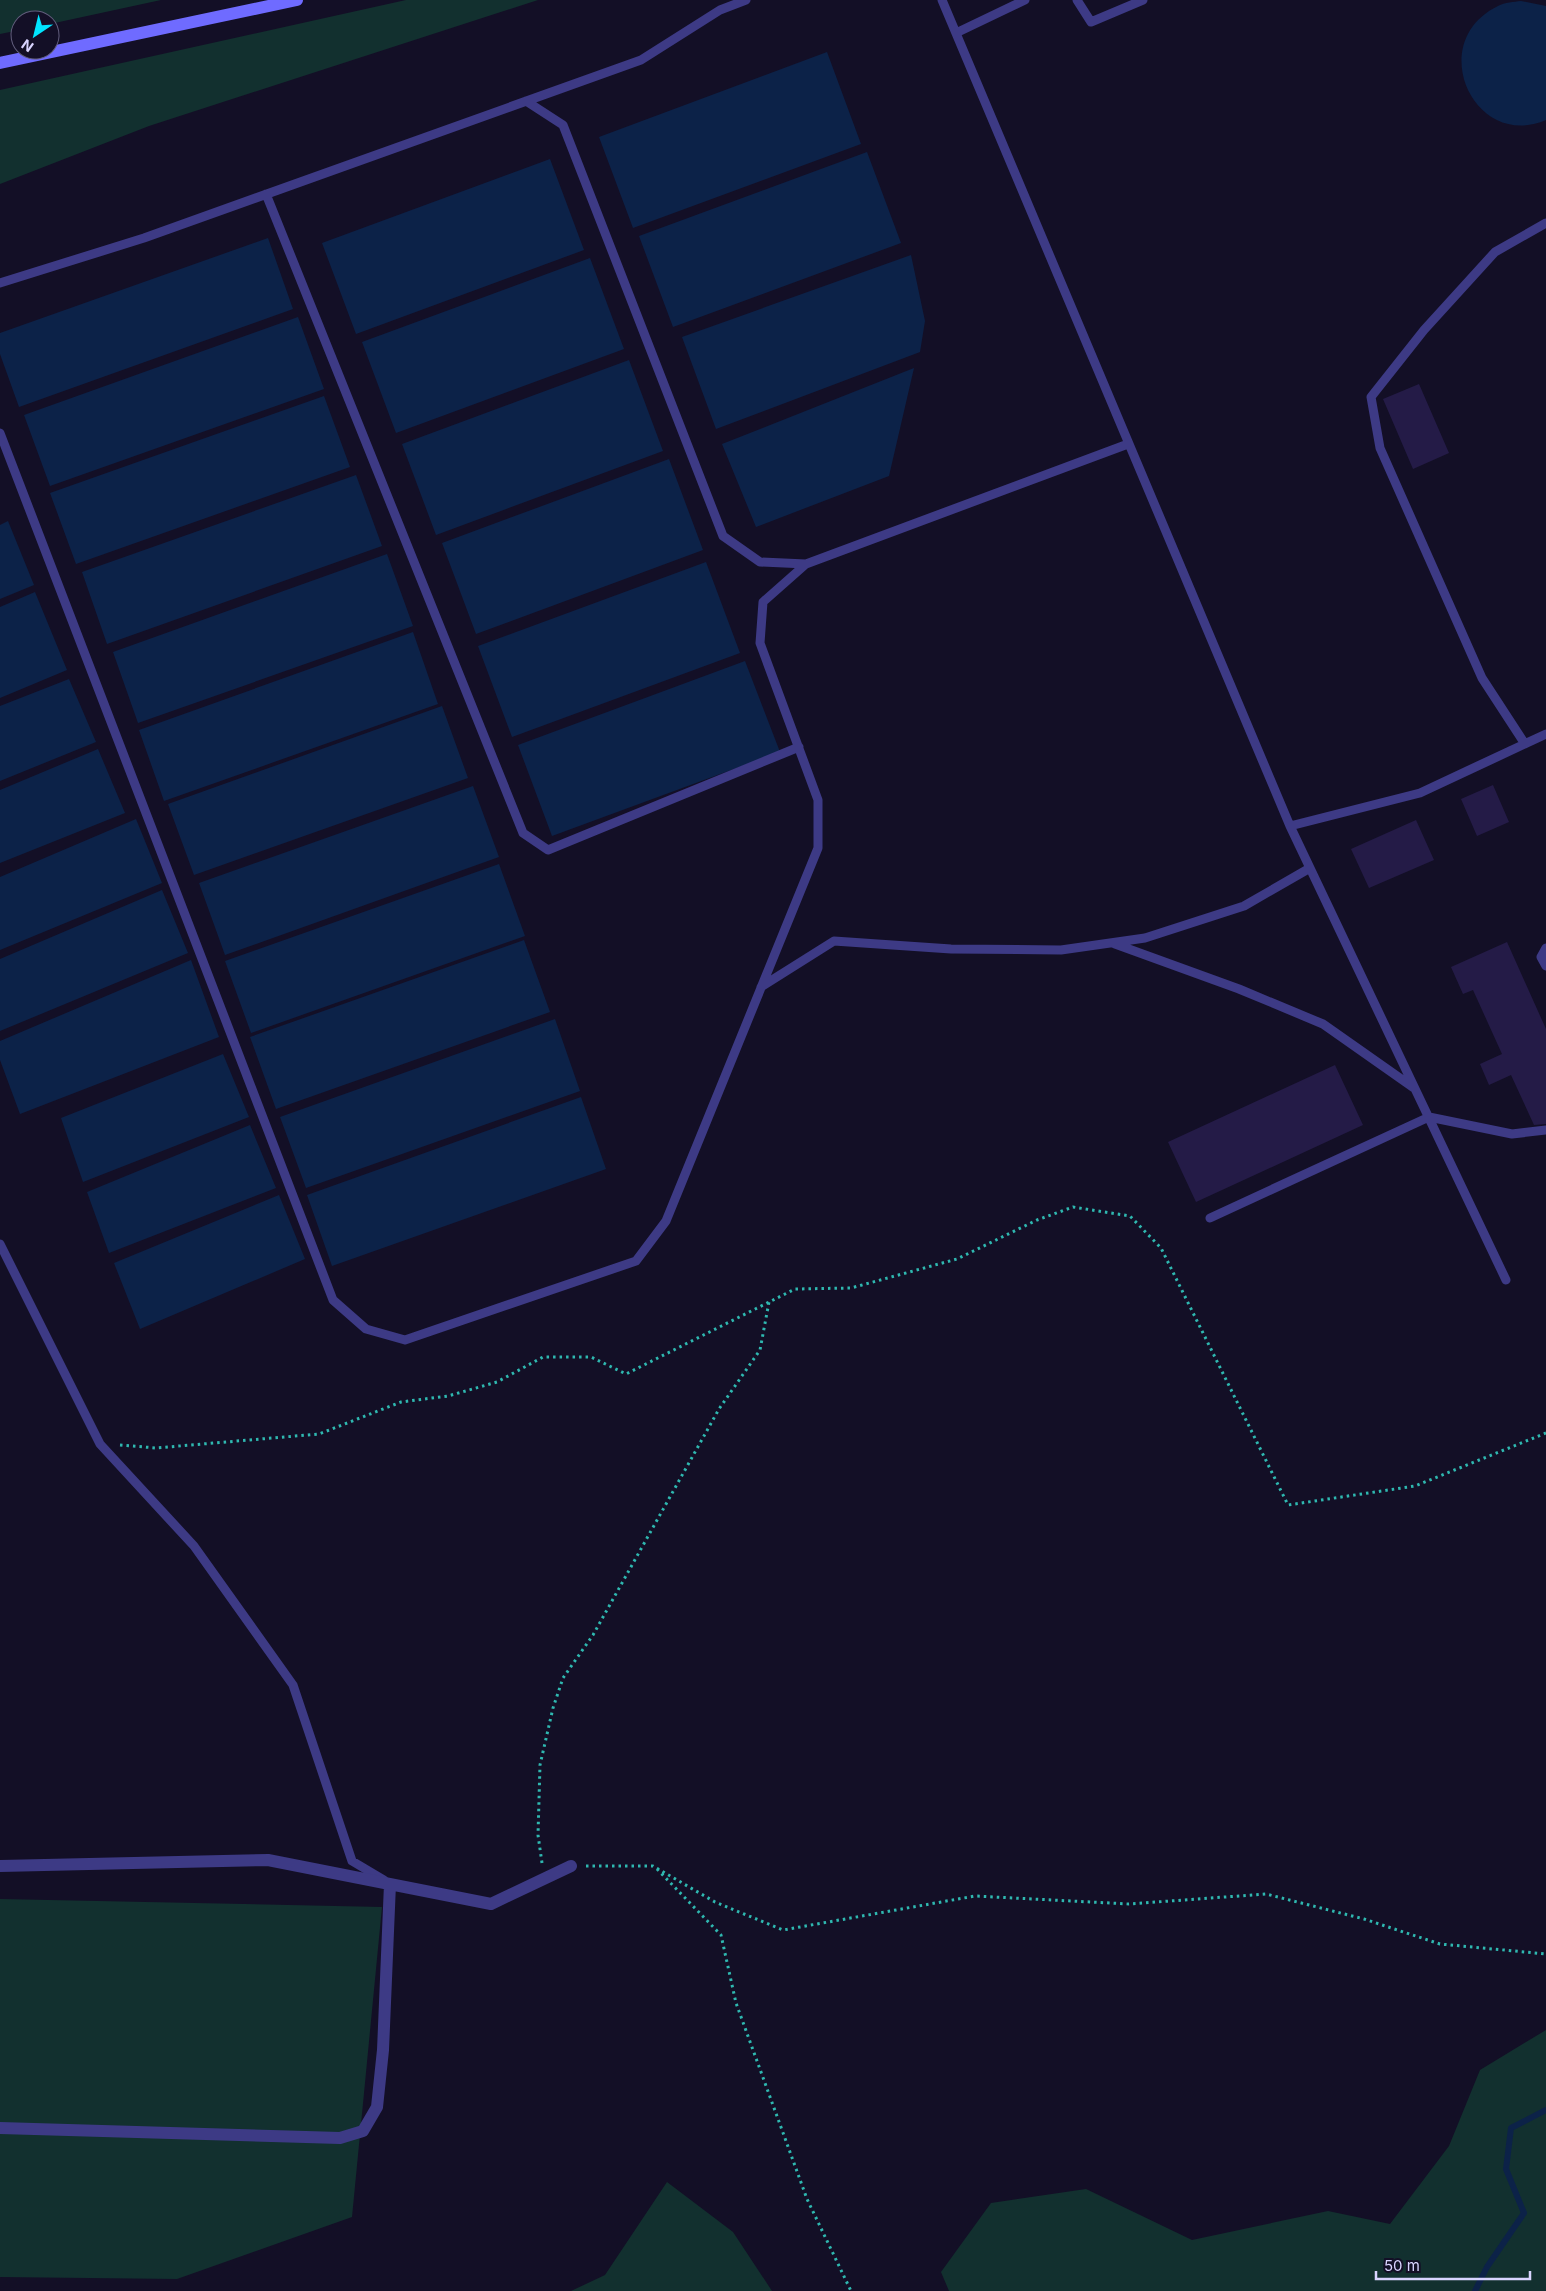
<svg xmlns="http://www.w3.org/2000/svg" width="1546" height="2291" viewBox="0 0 1546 2291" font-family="Inter,sans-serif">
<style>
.green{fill:#12302f}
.water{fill:#0c2248}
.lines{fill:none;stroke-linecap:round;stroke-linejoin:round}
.stream{stroke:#0c2248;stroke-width:6}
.building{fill:#241b47}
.path{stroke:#2fb8b0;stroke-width:3;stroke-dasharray:2.5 4;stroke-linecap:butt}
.lane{stroke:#3d3a85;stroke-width:9}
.street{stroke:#3d3a85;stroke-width:12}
.secondary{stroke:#6f6bff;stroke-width:12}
</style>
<rect width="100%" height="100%" fill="#130f26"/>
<path class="green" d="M0 0H161L50 24V20H20V30L0 34Z
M406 0H538L149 126 0 184V90Z
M0 1899 382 1907 352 2217 177 2279 0 2277Z
M1546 2030V2291H949L941 2272 991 2203 1086 2189 1192 2240 1328 2211 1390 2224 1449 2146 1480 2070Z
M667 2182 733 2232 772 2291H571L605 2275Z"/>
<path class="water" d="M1521 1 1546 6V120C1474 151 1424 42 1498 6 1505 2 1514 2 1521 1Z
M827 52 861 144 633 228 599 137Z
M867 152 901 243 673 327 639 236Z
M550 159 584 250 356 334 322 243Z
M268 238 293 309 19 407 0 354V333Z
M911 255 925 321 920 352 716 429 682 337Z
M590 258 624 349 396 433 362 342Z
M298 317 324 389 50 486 24 415Z
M629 360 663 451 436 535 402 444Z
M914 368 889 476 756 527 722 444Z
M324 396 350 467 76 564 50 493Z
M669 459 703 550 476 634 442 543Z
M356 475 382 546 107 644 82 572Z
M8 521 34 585 0 599V525Z
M387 554 413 626 138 723 113 652Z
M706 562 740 653 512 737 478 646Z
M35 592 67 670 0 698V607Z
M413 632 438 704 164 801 139 730Z
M745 661 780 752 552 836 518 745Z
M69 679 96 742 0 781V706Z
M442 706 468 778 194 875 168 804Z
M98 749 125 813 0 863V790Z
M473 786 499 857 225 955 199 883Z
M136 819 162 883 0 950V877Z
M499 864 525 936 251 1033 225 961Z
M162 890 188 953 0 1031V959Z
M524 940 550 1012 276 1109 250 1037Z
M191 960 219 1037 20 1114 0 1060V1041Z
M555 1019 580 1091 306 1188 280 1117Z
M223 1054 249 1117 83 1182 61 1118Z
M581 1097 606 1169 332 1266 307 1195Z
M250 1125 276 1188 109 1253 87 1192Z
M279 1195 305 1259 140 1329 114 1263Z"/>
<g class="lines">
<path class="stream" d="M1475 2291 1487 2267 1524 2213 1506 2169 1511 2128 1546 2110"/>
</g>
<path class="building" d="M1419 384 1449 453 1413 469 1383 399Z
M1493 785 1509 822 1477 836 1461 799Z
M1416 820 1434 860 1369 888 1351 849Z
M1507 942 1546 1029V1124L1534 1125 1511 1075 1489 1085 1480 1064 1502 1054 1473 990 1463 994 1451 967Z
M1335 1065 1363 1125 1196 1202 1168 1142Z"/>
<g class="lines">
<path class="path" d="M120 1445 156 1448 319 1434 401 1402 448 1396 497 1382 543 1357H591L626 1374 795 1289 851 1288 957 1259 1037 1220 1073 1207 1130 1216 1161 1248 1288 1505 1415 1486 1546 1433
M542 1863 538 1835 540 1765 553 1708 563 1678 593 1635 719 1409 760 1350 769 1302
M586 1866H653L715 1902 783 1930 975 1896 1129 1904 1266 1894 1364 1919 1440 1944 1546 1954
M657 1869 721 1935 736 2003 807 2199 851 2291"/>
<path class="lane" d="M942 0 1290 826 1506 1280
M1077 0 1091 22 1143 0
M956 33 1025 0
M526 101 563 125 723 536 760 562 806 564
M266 194 523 833 548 850 799 747
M0 283 144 238 641 60 720 10 746 0
M0 433 333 1300 366 1329 405 1340 636 1261 666 1221 818 848V800L760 643 763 602 806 564 1128 444
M1525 744 1482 678 1380 448 1371 397 1424 330 1495 252 1546 223
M1290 826 1420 793 1546 734
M1115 944 1239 989 1323 1024 1414 1088
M1546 948 1541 957 1546 966
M761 987 834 941 951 949 1061 950 1145 938 1244 906 1310 868
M1210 1218 1429 1117 1512 1134 1546 1130
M0 1244 100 1444 194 1546 293 1685 352 1861 384 1880"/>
<path class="street" d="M0 1866 268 1860 491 1904 571 1866
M0 2128 340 2138 363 2131 377 2107 383 2050 390 1884"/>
<path class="secondary" d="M0 63 297 0"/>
</g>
<g transform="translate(35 35) rotate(215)"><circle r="24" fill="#130f26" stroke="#625e7d"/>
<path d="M0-4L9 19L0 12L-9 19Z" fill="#00e5ff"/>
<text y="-8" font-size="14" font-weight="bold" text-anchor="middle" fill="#d9d4ff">N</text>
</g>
<path d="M1376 2271v8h154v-8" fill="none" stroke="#d9d4ff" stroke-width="2.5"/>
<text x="1384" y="2271" font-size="15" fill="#d9d4ff" stroke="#130f26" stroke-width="4" paint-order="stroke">50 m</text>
</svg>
